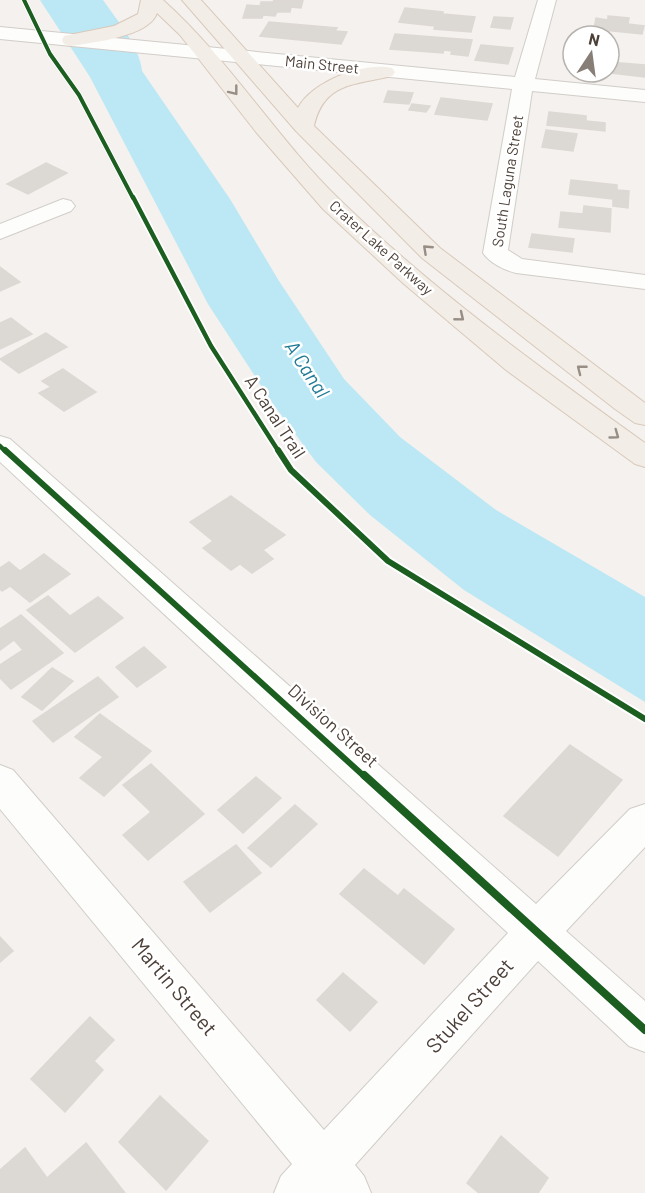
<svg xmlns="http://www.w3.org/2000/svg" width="645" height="1193" viewBox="0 0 645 1193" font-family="Barlow,sans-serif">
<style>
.water{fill:#bbe8f4}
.building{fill:#dcd8d4;stroke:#ddd8d3;stroke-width:1.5}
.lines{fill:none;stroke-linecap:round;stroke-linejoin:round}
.minor-casing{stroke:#d1cdc9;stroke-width:2}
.major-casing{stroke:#d8c9ba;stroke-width:2}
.minor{fill:#fdfdfc;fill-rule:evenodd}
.major{fill:#f2ede6;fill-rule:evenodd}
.cycleway-far3-casing{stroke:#fff;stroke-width:6}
.cycleway-far2-casing{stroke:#fff;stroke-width:8}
.cycleway-far1-casing{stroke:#fff;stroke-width:10}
.cycleway-casing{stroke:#fff;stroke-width:11}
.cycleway-far3{stroke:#1b5e20;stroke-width:4}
.cycleway-far2{stroke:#1b5e20;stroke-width:4.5}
.cycleway-far1{stroke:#1b5e20;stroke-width:6}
.cycleway{stroke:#1b5e20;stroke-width:8}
.oneway{stroke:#978e86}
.labels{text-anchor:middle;stroke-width:5;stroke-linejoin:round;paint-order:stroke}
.far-street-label{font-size:15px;fill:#4c4038;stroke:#fff}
.street-label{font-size:18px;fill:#4c4038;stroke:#fff}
.water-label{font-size:20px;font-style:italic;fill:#207a96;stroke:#fff}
.near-street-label{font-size:21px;fill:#4c4038;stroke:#fff}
</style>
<rect width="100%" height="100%" fill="#f4f1ee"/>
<path class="water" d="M40 0H103C117 20 140 47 142 71L230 199 279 281 344 379 400 437 496 510 645 597V702L464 590 370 515 316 462 273 404 208 304 90 77Z"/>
<path class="building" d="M274 0H303L301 8 291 7 290 12H277L275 16 263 15 262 18H243L247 5 260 6 261 2H273Z
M405 8 443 12V14L475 17 471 32 434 29 435 26 399 22Z
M608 16 629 18 628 24 644 26 642 34 594 29 596 18 608 20Z
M494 17 513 18 510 29 491 27Z
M269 22 337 28 335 31 347 32 341 44 260 36Z
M395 34 472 40 468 56 451 54 452 51 444 50 443 53 390 49Z
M481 45 513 48 508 64 475 60Z
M609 62 645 65V77L602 72H609Z
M388 91 413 93 409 104 384 102Z
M441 98 492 104 487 120 435 114Z
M412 104 430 106 426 112 409 110Z
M549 112 586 116V121L605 123V131L547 125Z
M546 130 577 134 573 151 542 147Z
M46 163 67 173 28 194 7 184Z
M571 180 617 185V190L629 191 628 208 613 206V199L569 194Z
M584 206 611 209 610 232 559 227 561 212 583 214Z
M532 234 574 239 572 252 529 247Z
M0 267 20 282 0 291Z
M11 318 32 334 0 349V323Z
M46 333 67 347 19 373 0 359Z
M63 369 96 392 64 411 39 393 51 387 42 381Z
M231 496 285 535 263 550 273 559 252 573 240 564 231 570 203 548 213 541 190 522Z
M44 554 70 574 30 602 10 586 2 591 0 589V568L9 562 20 571Z
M48 596 70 616 98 597 123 618 75 652 27 610Z
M21 615 63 653 11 689 0 678V665L23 650 14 640 0 650V629Z
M144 647 166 667 137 687 116 667Z
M52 668 73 681 42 710 22 697Z
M98 677 118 697 53 742 33 721Z
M100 714 151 751 104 796 80 778 103 757 75 737Z
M570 745 622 780 558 856 504 816Z
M151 764 204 814 148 860 123 835 151 812 123 785Z
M256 777 281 798 243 833 218 810Z
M295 805 317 824 271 867 248 848Z
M236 845 261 873 210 912 184 882Z
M364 869 398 896 404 889 454 929 424 964 340 894Z
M0 937 13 951 0 962Z
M343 973 377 1002 350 1031 317 1000Z
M90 1017 114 1040 94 1061 103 1070 65 1112 31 1079Z
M160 1096 208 1141 166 1190 119 1142Z
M501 1136 548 1178 538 1193H479L467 1183Z
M86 1143 125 1193H0V1170L25 1148 47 1178Z"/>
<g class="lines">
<g class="minor-casing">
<path id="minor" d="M538 0H556L535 79 645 90V102L532 91 508 250 522 259 645 275V289L516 273C504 270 490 263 483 253L512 89 0 39V27L515 77Z
M63 199 71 201 75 206 71 211 0 239V224Z
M0 436 10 439 536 904 630 809 645 804V847L566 931 645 1001V1052L629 1046 538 961 355 1165 364 1176 371 1193H274L281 1176 292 1164 0 809V765L13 770 324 1130 508 933 0 462Z"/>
</g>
<g class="major-casing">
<path id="major" d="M141 0H163C230 60 276 138 340 200 434 291 539 367 645 443V467L635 464 506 370 404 284 323 209 256 132 180 35 157 13C149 37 93 42 71 46L64 44 62 40 64 36 114 26 138 14Z
M182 0H201L298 108C311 82 364 61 392 68L395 72 392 76C355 85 324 82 314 126L440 248 645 403V425L635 423 615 409 422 258 296 131Z"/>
</g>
<use href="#minor" class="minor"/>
<use href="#major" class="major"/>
<g class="cycleway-far3-casing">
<path id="cycleway-far3" d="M24 0 50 54 79 95 133 198"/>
</g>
<g class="cycleway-far2-casing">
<path id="cycleway-far2" d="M133 197 211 346 279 452
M0 446 6 452"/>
</g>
<g class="cycleway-far1-casing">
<path id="cycleway-far1" d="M5 450 365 777
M278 450 291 470 388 561 645 719"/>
</g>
<g class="cycleway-casing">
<path id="cycleway" d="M364 775 645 1030"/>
</g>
<use href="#cycleway-far3" class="cycleway-far3"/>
<use href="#cycleway-far2" class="cycleway-far2"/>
<use href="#cycleway-far1" class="cycleway-far1"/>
<use href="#cycleway" class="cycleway"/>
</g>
<defs><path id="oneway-chevron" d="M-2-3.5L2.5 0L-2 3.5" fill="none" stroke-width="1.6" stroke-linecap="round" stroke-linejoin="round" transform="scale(1.5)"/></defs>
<g class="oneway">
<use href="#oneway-chevron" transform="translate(234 91) rotate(52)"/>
<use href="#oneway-chevron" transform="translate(427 249) rotate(-137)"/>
<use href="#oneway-chevron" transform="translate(460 317) rotate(39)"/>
<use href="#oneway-chevron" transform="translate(581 369) rotate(-142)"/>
<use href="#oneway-chevron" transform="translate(615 435) rotate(36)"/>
</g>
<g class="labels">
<g class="far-street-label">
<text transform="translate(322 65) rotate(6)" y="5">Main Street</text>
<text transform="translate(508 181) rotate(-81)" y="5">South Laguna Street</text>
<text transform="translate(381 248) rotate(42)" y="5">Crater Lake Parkway</text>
</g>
<g class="street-label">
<text transform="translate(275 417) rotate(57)" y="6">A Canal Trail</text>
<text transform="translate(333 726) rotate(42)" y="6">Division Street</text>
</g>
<g class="water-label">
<text transform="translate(307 369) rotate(57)" y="7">A Canal</text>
</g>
<g class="near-street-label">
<text transform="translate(174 987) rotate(50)" y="7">Martin Street</text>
<text transform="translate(470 1006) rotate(-48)" y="7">Stukel Street</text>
</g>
</g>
<g transform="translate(591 54) rotate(13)"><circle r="28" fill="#ffffff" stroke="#b7b3af" stroke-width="1.5"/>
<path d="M0-4.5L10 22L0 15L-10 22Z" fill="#877e78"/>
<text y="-9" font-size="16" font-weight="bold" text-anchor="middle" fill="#4c4038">N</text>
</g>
</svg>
